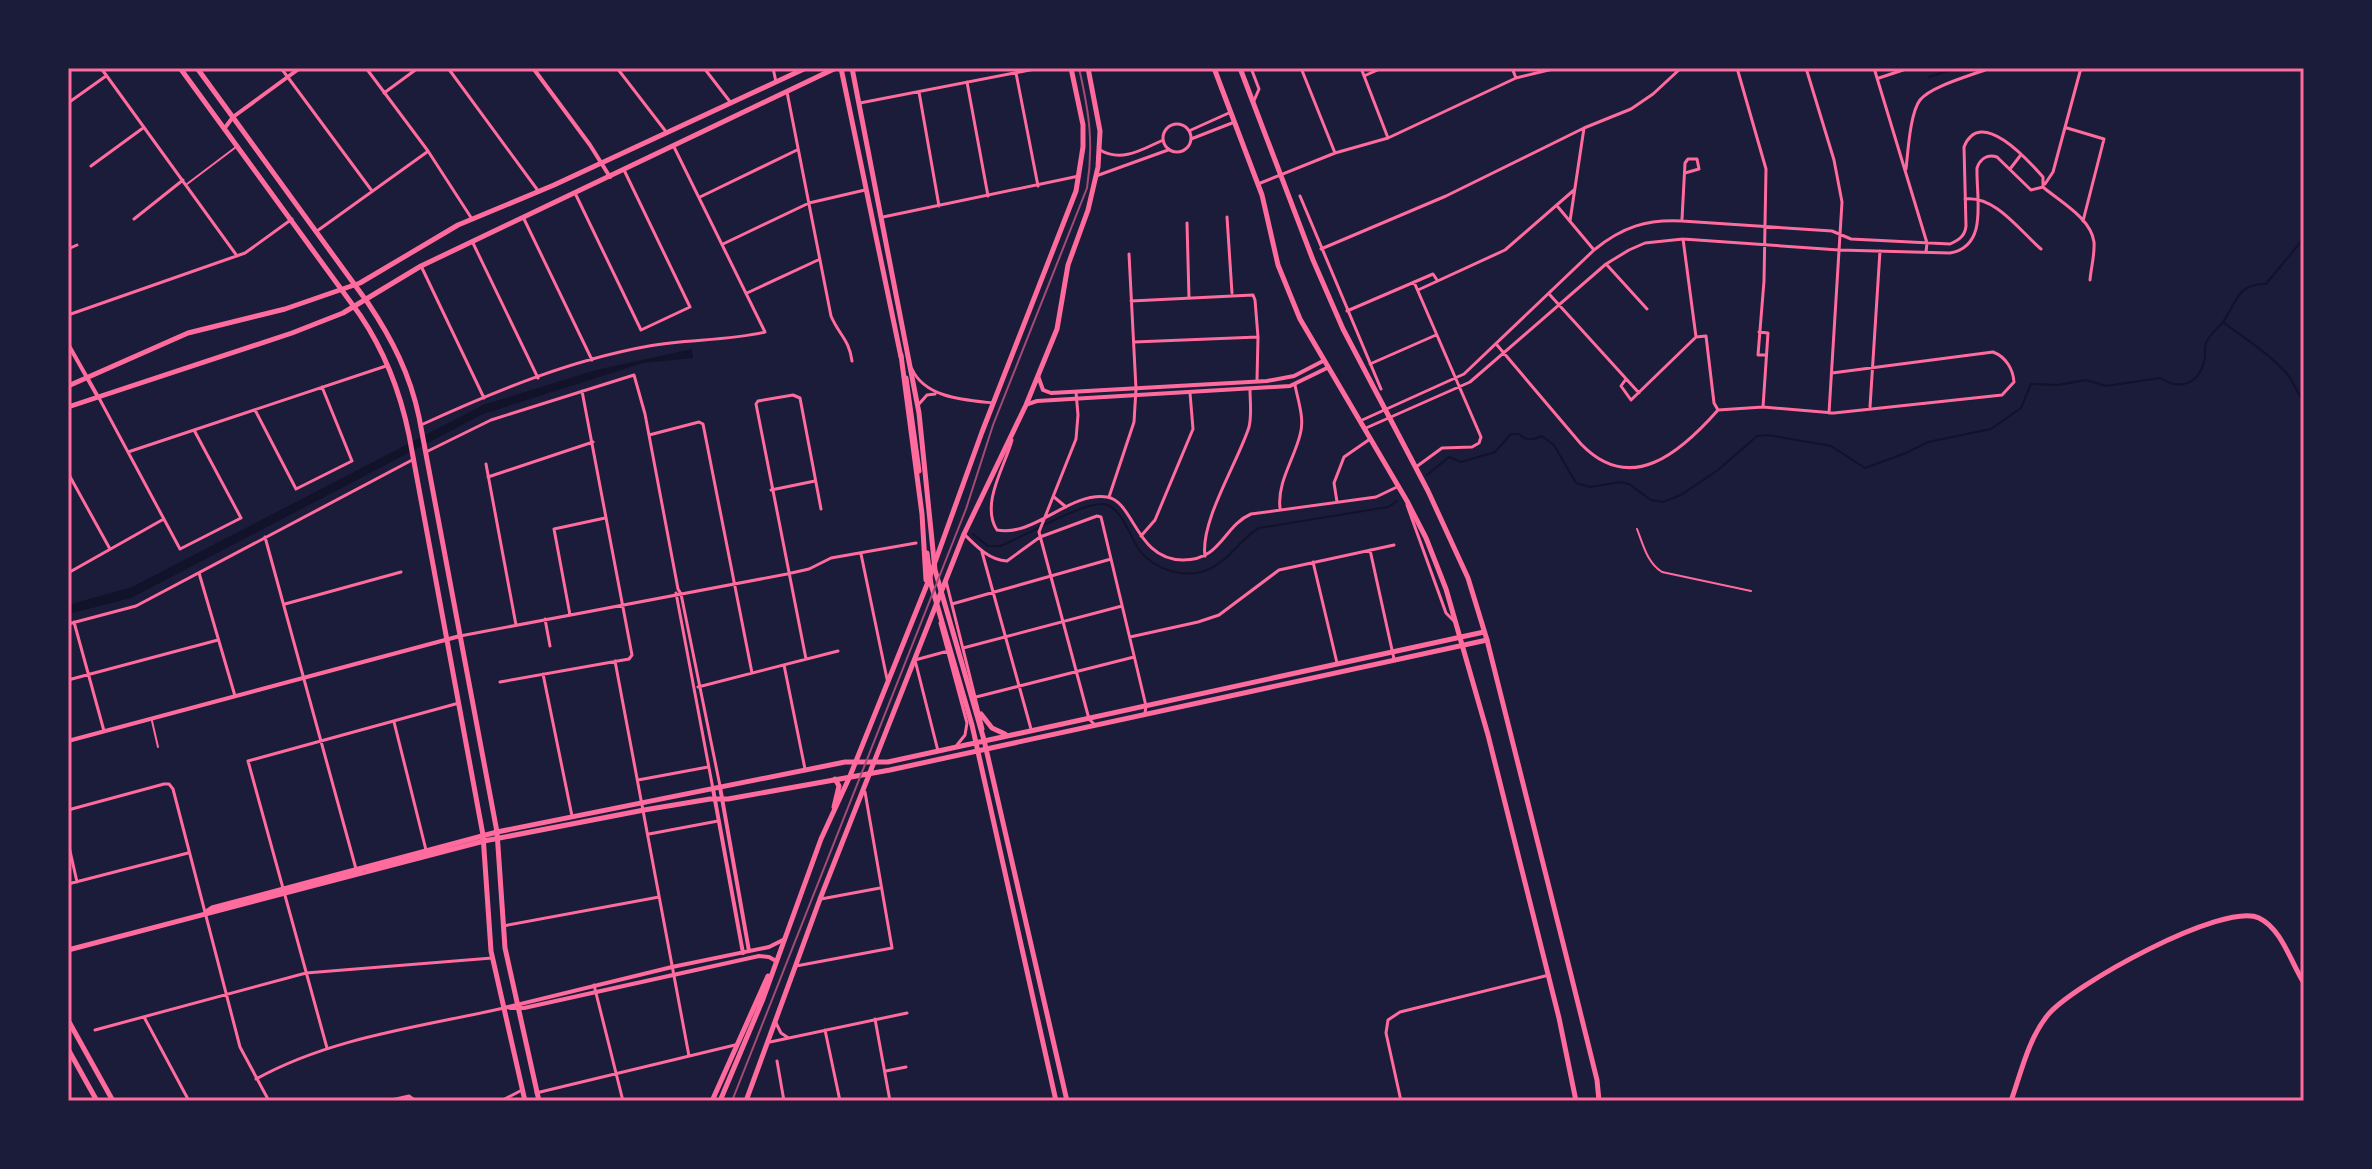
<svg xmlns="http://www.w3.org/2000/svg" width="2372" height="1169" viewBox="0 0 2372 1169" font-family="'Exo 2',sans-serif">
<style>
.water{fill:#12122b}
.lines{fill:none;stroke-linecap:round;stroke-linejoin:round}
.stream{stroke:#12122b;stroke-width:2}
.service{stroke:#ff6b9d;stroke-width:2}
.pedestrian{stroke:#ff6b9d;stroke-width:2}
.minor{stroke:#ff6b9d;stroke-width:3}
.tertiary{stroke:#ff6b9d;stroke-width:4}
.secondary{stroke:#ff6b9d;stroke-width:5}
.primary{stroke:#ff6b9d;stroke-width:5}
.rail{stroke:#a44b75;stroke-width:2}
.neatline{fill:none;stroke:#ff6b9d;stroke-width:3}
</style>
<rect width="100%" height="100%" fill="#1b1b3a"/>
<path class="water" d="M692 349 693 358 643 363 483 414 131 598 68 614V605L132 587 483 405 596 370Z"/>
<g class="lines">
<path class="stream" d="M1929 77 1956 68
M2223 322C2245 339 2269 353 2287 374 2294 382 2296 393 2304 400
M1427 475 1449 457 1461 462 1495 452 1511 434H1519C1526 441 1533 440 1542 436L1554 445 1576 483 1590 487 1621 482 1629 484 1651 500 1663 502 1681 495 1718 470 1757 436 1768 435 1831 446 1865 468 1906 453 1928 442 1991 429 2021 408 2031 384 2058 385 2086 380 2106 386 2160 378C2179 390 2198 385 2204 362 2206 356 2204 349 2206 343 2209 335 2216 330 2222 323 2237 304 2236 283 2266 284L2304 238
M973 534 988 546H1000C1023 537 1083 502 1103 504 1122 506 1130 538 1140 551 1155 570 1185 579 1207 570 1230 561 1239 539 1259 528L1388 507 1397 501"/>
<path class="service" d="M1637 529C1643 544 1647 563 1662 572L1751 591
M152 721 158 747"/>
<path class="pedestrian" d="M187 184 236 147"/>
<path class="minor" d="M101 68 237 256
M281 68 372 191
M366 68 428 151 472 219
M448 68 539 192
M617 68 667 133
M704 68 731 103
M773 68 776 82
M1251 68 1259 89 1253 103
M1301 68 1335 153
M1361 68 1388 138
M1512 68 1516 78
M1737 68 1766 169 1764 281 1758 355H1766
M1806 68 1834 160 1842 202 1829 413
M1874 68 1927 243 1926 252
M1016 73 1038 186
M1364 76 1382 68
M1879 78 1909 68
M967 82 988 196
M787 92 831 316C839 335 849 339 852 361
M919 92 939 206
M384 93 418 68
M68 103 106 76
M860 103 1040 68
M1163 138a14 14 0 1 1 28 0a14 14 0 1 1-28 0Z
M2067 128 2104 139 2083 221
M1191 130 1231 112
M1191 139 1232 123
M1100 150C1122 163 1143 149 1163 140
M91 166 143 128
M1906 169C1908 152 1910 113 1920 100 1931 86 1973 75 1990 68
M2010 169 2020 156
M1096 176 1168 150
M1258 184 1335 153 1388 138 1516 78 1557 68
M2045 184 2053 172 2081 68
M575 193 641 330 690 307 624 170
M1300 196 1381 389
M700 197 797 150
M1965 199C1995 195 2020 231 2041 249
M1558 207 1594 250
M883 217 1079 176
M1227 217 1232 293
M134 219 183 180
M524 219 592 360
M1682 219 1685 163 1688 159H1697L1699 169 1685 173
M1570 221 1584 128
M1187 223 1189 298
M317 231 427 152
M1683 239 1696 337
M472 241 538 378
M723 244 809 203 865 190
M68 249 77 245
M1321 249 1446 196 1584 128 1631 109 1653 94 1681 68
M1607 265 1647 309
M422 268 484 398
M1414 282 1481 437 1479 443 1472 447 1442 448 1416 467
M1418 290 1505 250 1574 190
M747 293 818 260
M1550 295 1639 393
M1131 301 1253 295 1255 300 1258 337 1257 380
M1347 311 1433 274 1437 280
M68 315 245 253 292 219
M1759 332 1768 333 1763 407
M1134 342 1258 337
M1497 345 1581 444C1631 496 1681 452 1718 410
M1370 364 1436 335
M912 369C925 398 965 400 993 403
M1626 379 1621 386 1631 400 1696 337 1706 336 1714 403 1718 410
M1076 392 1078 415 1076 439 1039 532 1089 719 1094 724
M99 398 180 549 241 518 194 430
M919 404 927 395 935 394
M1870 407 1880 251
M255 410 296 489 352 461 322 387
M1718 410 1763 407 1834 413 2002 395 2014 382C2013 369 2006 357 1993 352L1832 373
M1360 421 1464 374 1594 250C1622 227 1647 219 1682 221L1832 231 1851 239 1950 244C1959 240 1965 236 1966 226L1964 147C1980 106 2028 160 2043 177V187C2059 201 2091 218 2094 242 2095 254 2091 268 2090 280
M421 425C493 392 570 360 649 346 687 339 727 341 765 332L674 147
M1366 428 1470 382 1606 264 1629 250 1645 243 1683 239 1839 250 1950 253C1989 246 1976 198 1977 168 1980 159 1987 154 1997 157L2031 190 2043 187
M649 435 699 422 703 424 752 673
M1012 440C1005 466 980 504 997 530 1035 537 1068 492 1107 497 1134 501 1136 560 1183 560 1222 560 1223 526 1251 514L1376 497 1399 486
M128 452 386 366
M426 452 491 420 634 375 645 414 678 589 681 594 720 786
M486 464 516 625
M68 473 110 549
M488 477 593 442
M771 490 815 481
M1054 497 1066 507
M1109 497 1134 422 1136 389 1129 254
M1337 502 1334 483 1344 457 1370 439
M1407 505 1446 613 1455 622
M1280 508C1277 483 1294 459 1300 435 1305 419 1298 401 1295 385
M964 534C976 546 989 560 1007 561L1040 537 1097 516 1101 517 1146 706 1145 713
M1141 536 1155 520 1193 429 1190 393
M265 537 356 869
M1370 550 1394 659
M982 552 1031 729
M861 554 887 679
M1205 556C1200 521 1238 462 1249 427 1252 415 1250 401 1250 390
M1313 562 1337 663
M68 573 162 520
M199 573 235 696
M946 581 983 729
M676 593 713 789
M285 604 401 572
M952 604 1111 559
M570 615 554 529 605 518
M545 619 550 646
M74 622 104 731
M940 623 967 723 965 735 957 745
M68 624 136 606 414 459
M460 636 787 574 809 569 831 558 916 543
M1130 637 1198 622 1219 615 1279 570 1394 545
M963 648 1122 606
M806 659 756 404 758 401 793 395 800 398 821 509
M615 661 689 1056
M784 665 805 769
M543 674 572 816
M68 680 218 640
M500 682 629 659 632 655 582 391
M698 687 838 651
M976 697 1134 657
M394 722 426 850
M938 751 915 660 948 651
M638 780 708 767
M68 810 164 784H169L173 789 240 1047 269 1101
M649 834 718 821
M68 842 77 882
M68 884 188 853
M821 899 880 888
M503 926 659 897
M796 966 892 948 865 792
M594 985 623 1101
M144 1017 189 1101
M875 1019 890 1101
M775 1021 781 1033 787 1037
M95 1030 306 973 492 958
M825 1030 840 1101
M770 1042 907 1013
M327 1048 248 761 459 703
M777 1061 784 1101
M886 1071 906 1067
M256 1079C332 1037 420 1027 504 1008
M536 1093 735 1045
M387 1101 409 1096 416 1101
M501 1101 522 1090
M1401 1101 1386 1033 1388 1020 1400 1012 1549 975"/>
<path class="tertiary" d="M533 68 590 145 610 177
M224 129 233 117 300 68
M68 344 98 397
M1038 376 1043 390 1051 393 1267 381 1294 376 1323 361
M1028 404 1037 401 1290 386 1327 368
M68 741 460 636
M720 787 749 951
M713 789 743 953
M504 1008 672 967 769 947 783 940
M510 1008H524L759 956 769 957 776 961"/>
<path class="secondary" d="M180 68 360 315C385 352 400 391 409 435L483 835 491 951 525 1101
M197 68 368 303C392 339 410 374 419 417L497 832 505 948 539 1101
M841 68 901 357
M852 68 919 413 935 570 984 740 1067 1101
M906 378 919 471
M927 553 931 584 972 725 1056 1101
M981 714 992 728 1005 734
M206 912 212 908 497 832 845 762H888L1484 632
M68 950 484 841 644 810 710 799H728L890 770 1487 640
M68 1020 113 1101
M68 1049 97 1101"/>
<path class="primary" d="M1214 68 1262 195 1278 265 1300 319 1407 501 1426 538 1446 589 1488 735 1559 1018 1576 1101
M1240 68 1313 260 1343 329 1428 491 1468 578 1487 640 1570 971 1597 1080 1599 1101
M901 355 922 514 926 580
M68 386 188 333 285 309 360 283 458 225 554 185 806 68
M68 407 292 333 343 313 421 266 836 68
M834 807 839 786 835 779
M712 1101 768 976
M720 1101 763 999 821 839 850 776 926 587 982 432 1076 191 1083 147V125L1071 68
M746 1101 820 899 964 534 1026 405 1057 329 1068 265 1088 210 1098 167 1100 131 1088 68
M2011 1101C2021 1073 2028 1040 2047 1016 2070 986 2224 901 2259 918 2282 929 2291 963 2304 983"/>
<path class="rail" d="M732 1101 966 509 993 425 1087 188C1094 143 1089 112 1079 68"/>
</g>
<rect width="2372" height="1169" fill="none" stroke="#1b1b3a" stroke-width="140"/>
<rect x="70" y="70" width="2232" height="1029" class="neatline"/>
</svg>
